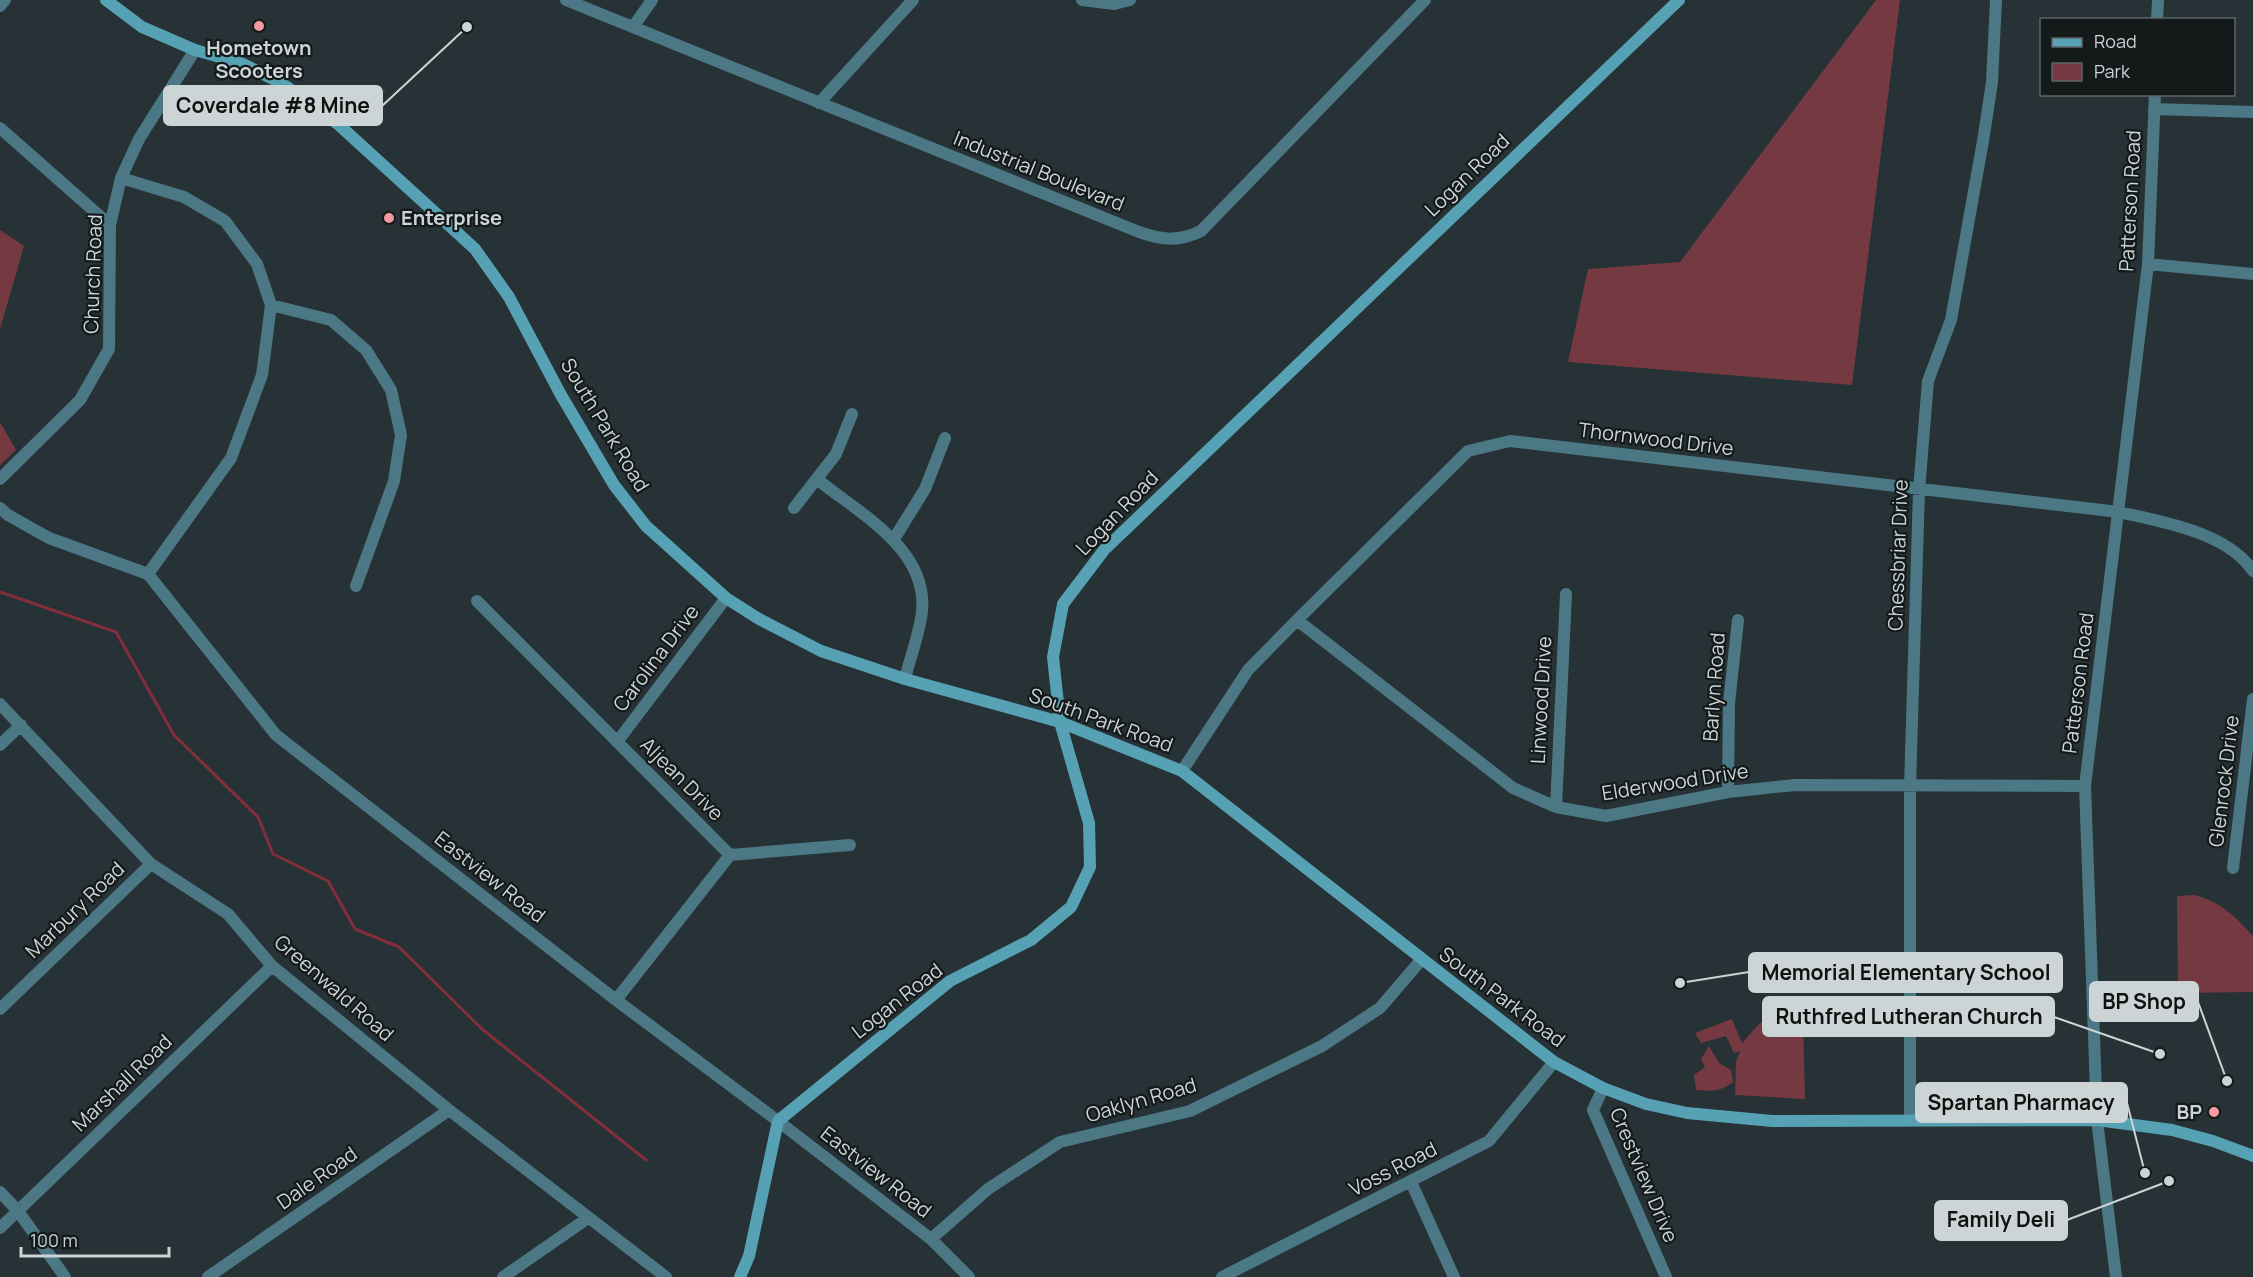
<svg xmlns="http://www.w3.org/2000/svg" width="2253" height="1277" viewBox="0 0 2253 1277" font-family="Manrope,sans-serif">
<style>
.green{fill:#753a41}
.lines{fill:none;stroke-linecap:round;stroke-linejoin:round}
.stream{stroke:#832e3c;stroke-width:3}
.street{stroke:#4c7885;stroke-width:12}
.secondary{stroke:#57a1b5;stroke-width:12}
.poi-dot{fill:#f49aa2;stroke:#14191a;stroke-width:2}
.labels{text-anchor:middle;stroke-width:4.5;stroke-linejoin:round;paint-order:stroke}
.poi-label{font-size:20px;font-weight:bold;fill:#ccd4d6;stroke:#14191a}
.street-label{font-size:20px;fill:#ccd4d6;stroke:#14191a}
.leader{fill:none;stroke:#ccd4d6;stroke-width:2}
.callout-dot{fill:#ccd4d6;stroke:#14191a;stroke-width:2}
.callout{fill:#ccd4d6;stroke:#ccd4d6;stroke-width:2}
.callout-label{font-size:21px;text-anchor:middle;font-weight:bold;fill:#111}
</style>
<rect width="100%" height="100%" fill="#263235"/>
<path class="green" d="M1876 0H1900L1852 385 1568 362 1588 269 1680 262Z
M0 230 24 246 0 329Z
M0 422 16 450 0 465Z
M2194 895C2220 901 2236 917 2253 936V992L2178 993 2177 896Z
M1803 1018 1805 1099 1735 1095 1736 1062 1740 1051 1734 1053 1726 1036 1701 1043 1695 1033 1732 1019 1742 1043 1760 1023Z
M1709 1046 1719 1063 1731 1070 1733 1082C1721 1092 1710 1091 1696 1090L1694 1075 1705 1067 1701 1059Z"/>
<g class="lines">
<path class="stream" d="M0 592 116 632 174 735 258 817 273 854 328 881 355 929 399 947 483 1030 646 1160"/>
<path class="street" d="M566 0 1139 232C1162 240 1178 242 1201 231L1425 0
M1082 0 1114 4 1130 0
M0 6 5 0
M2157 20 2158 0
M633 27 652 0
M819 103 913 0
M2154 109 2253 112
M0 128 110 225
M121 178 184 197 225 221 257 264 271 305 262 375 231 458 148 574
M2148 264 2253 274
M271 305 331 320 366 350 391 390 401 435 394 481 356 586
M0 479 80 400 109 349 110 225 121 178 139 139 195 50
M818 480C859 513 928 549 922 611 920 633 910 657 905 679
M0 508 8 515 49 538 148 574 276 735 616 1000 778 1121 931 1239 969 1277
M794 508 836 454 852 414
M894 539 925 489 945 438
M477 601 730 855 616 1000
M1297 620 1513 788 1556 807 1606 816 1728 792 1795 785 2085 786
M0 704 151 864 228 914 272 966 449 1110 666 1277
M617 742 726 598
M0 745 21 725
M1182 771 1248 670 1297 620 1468 451 1510 441 2119 512C2162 522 2227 532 2253 571
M1728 792 1729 703 1738 620
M1556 807 1566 594
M730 855 850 845
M2233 868 2253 699
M0 1009 151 864
M1603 1088 1593 1110 1666 1277
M1910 1120V787L1919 490 1928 381 1951 320 1983 141 1992 82 1996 0
M1411 1182 1454 1277
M0 1192 18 1211 65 1277
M0 1228 272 966
M931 1239 988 1189 1060 1142 1190 1111 1322 1046 1380 1008 1421 960
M208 1277 449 1110
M503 1277 588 1218
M1222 1277 1489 1141 1554 1062
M2116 1277 2097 1120 2085 786 2148 264 2155 94"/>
<path class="secondary" d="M106 0 142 27 195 50 241 63 283 84 339 125 475 249 509 297 561 395 614 485 646 526 726 598 759 619 821 651 905 679 1060 722 1182 771 1554 1062 1603 1088 1646 1104 1687 1113 1772 1121 2097 1120 2172 1130 2213 1141 2253 1156
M740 1277 749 1256 778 1121 950 981 1031 940 1071 907 1090 867 1089 823 1060 722 1053 657 1063 604 1104 550 1679 0"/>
</g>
<g class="poi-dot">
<circle cx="259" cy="26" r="6"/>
<circle cx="389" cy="218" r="6"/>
<circle cx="2214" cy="1112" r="6"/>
</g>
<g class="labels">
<g class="poi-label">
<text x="259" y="55">Hometown<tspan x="259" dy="23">Scooters</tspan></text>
<text x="401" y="225" text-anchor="start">Enterprise</text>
<text x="2202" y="1119" text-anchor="end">BP</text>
</g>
<g class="street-label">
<text transform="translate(1039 171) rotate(22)" y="7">Industrial Boulevard</text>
<text transform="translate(1467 175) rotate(-44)" y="7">Logan Road</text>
<text transform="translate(2130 201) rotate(-87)" y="7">Patterson Road</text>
<text transform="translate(93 274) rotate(-88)" y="7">Church Road</text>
<text transform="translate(605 425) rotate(59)" y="7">South Park Road</text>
<text transform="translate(1656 439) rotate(7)" y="7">Thornwood Drive</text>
<text transform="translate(1117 513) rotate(-46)" y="7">Logan Road</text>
<text transform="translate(1898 555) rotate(-88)" y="7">Chessbriar Drive</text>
<text transform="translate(656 658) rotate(-53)" y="7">Carolina Drive</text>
<text transform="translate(2078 683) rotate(-83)" y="7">Patterson Road</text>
<text transform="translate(1714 687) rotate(-86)" y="7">Barlyn Road</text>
<text transform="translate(1541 700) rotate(-87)" y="7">Linwood Drive</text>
<text transform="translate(1101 720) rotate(20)" y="7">South Park Road</text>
<text transform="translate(682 779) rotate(45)" y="7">Aljean Drive</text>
<text transform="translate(2224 781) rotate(-83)" y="7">Glenrock Drive</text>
<text transform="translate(1675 782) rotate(-9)" y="7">Elderwood Drive</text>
<text transform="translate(490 877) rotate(38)" y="7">Eastview Road</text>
<text transform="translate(75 910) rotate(-44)" y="7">Marbury Road</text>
<text transform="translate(334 988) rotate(41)" y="7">Greenwald Road</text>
<text transform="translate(1502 997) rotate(37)" y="7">South Park Road</text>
<text transform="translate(897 1001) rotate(-38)" y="7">Logan Road</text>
<text transform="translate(122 1083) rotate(-44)" y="7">Marshall Road</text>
<text transform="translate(1141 1100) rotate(-16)" y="7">Oaklyn Road</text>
<text transform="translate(1393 1169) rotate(-27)" y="7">Voss Road</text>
<text transform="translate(876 1172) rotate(38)" y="7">Eastview Road</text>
<text transform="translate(1644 1175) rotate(67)" y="7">Crestview Drive</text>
<text transform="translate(317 1178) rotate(-35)" y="7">Dale Road</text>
</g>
</g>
<path class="leader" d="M467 27L382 106M1680 983L1749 972M2227 1081L2198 1002M2160 1054L2054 1017M2145 1173L2127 1103M2169 1181L2067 1220"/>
<g class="callout-dot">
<circle cx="467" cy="27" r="6"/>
<circle cx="1680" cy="983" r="6"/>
<circle cx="2227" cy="1081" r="6"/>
<circle cx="2160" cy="1054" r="6"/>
<circle cx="2145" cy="1173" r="6"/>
<circle cx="2169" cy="1181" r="6"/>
</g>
<g class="callout">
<rect x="164" y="86" width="218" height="39" rx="6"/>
<rect x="1749" y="953" width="313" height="39" rx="6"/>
<rect x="2090" y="982" width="108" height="39" rx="6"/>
<rect x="1763" y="997" width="291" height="39" rx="6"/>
<rect x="1916" y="1083" width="211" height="39" rx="6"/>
<rect x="1935" y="1201" width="132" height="39" rx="6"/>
</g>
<g class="callout-label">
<text x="273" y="113">Coverdale #8 Mine</text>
<text x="1906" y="980">Memorial Elementary School</text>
<text x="2144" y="1009">BP Shop</text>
<text x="1909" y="1024">Ruthfred Lutheran Church</text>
<text x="2021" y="1110">Spartan Pharmacy</text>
<text x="2001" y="1227">Family Deli</text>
</g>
<rect x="2040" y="18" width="195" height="78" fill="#14191a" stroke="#5e6465" stroke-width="1.5"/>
<rect x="2052" y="38" width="30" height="9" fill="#57a1b5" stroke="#5e6465" stroke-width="1.5"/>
<text x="2094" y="48" font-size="18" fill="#ccd4d6">Road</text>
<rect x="2052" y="63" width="30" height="18" fill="#753a41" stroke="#5e6465" stroke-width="1.5"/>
<text x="2094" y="78" font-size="18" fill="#ccd4d6">Park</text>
<path d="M21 1247v9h148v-9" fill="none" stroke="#ccd4d6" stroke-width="3"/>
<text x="30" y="1247" font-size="18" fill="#ccd4d6" stroke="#14191a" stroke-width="4.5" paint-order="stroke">100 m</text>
</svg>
